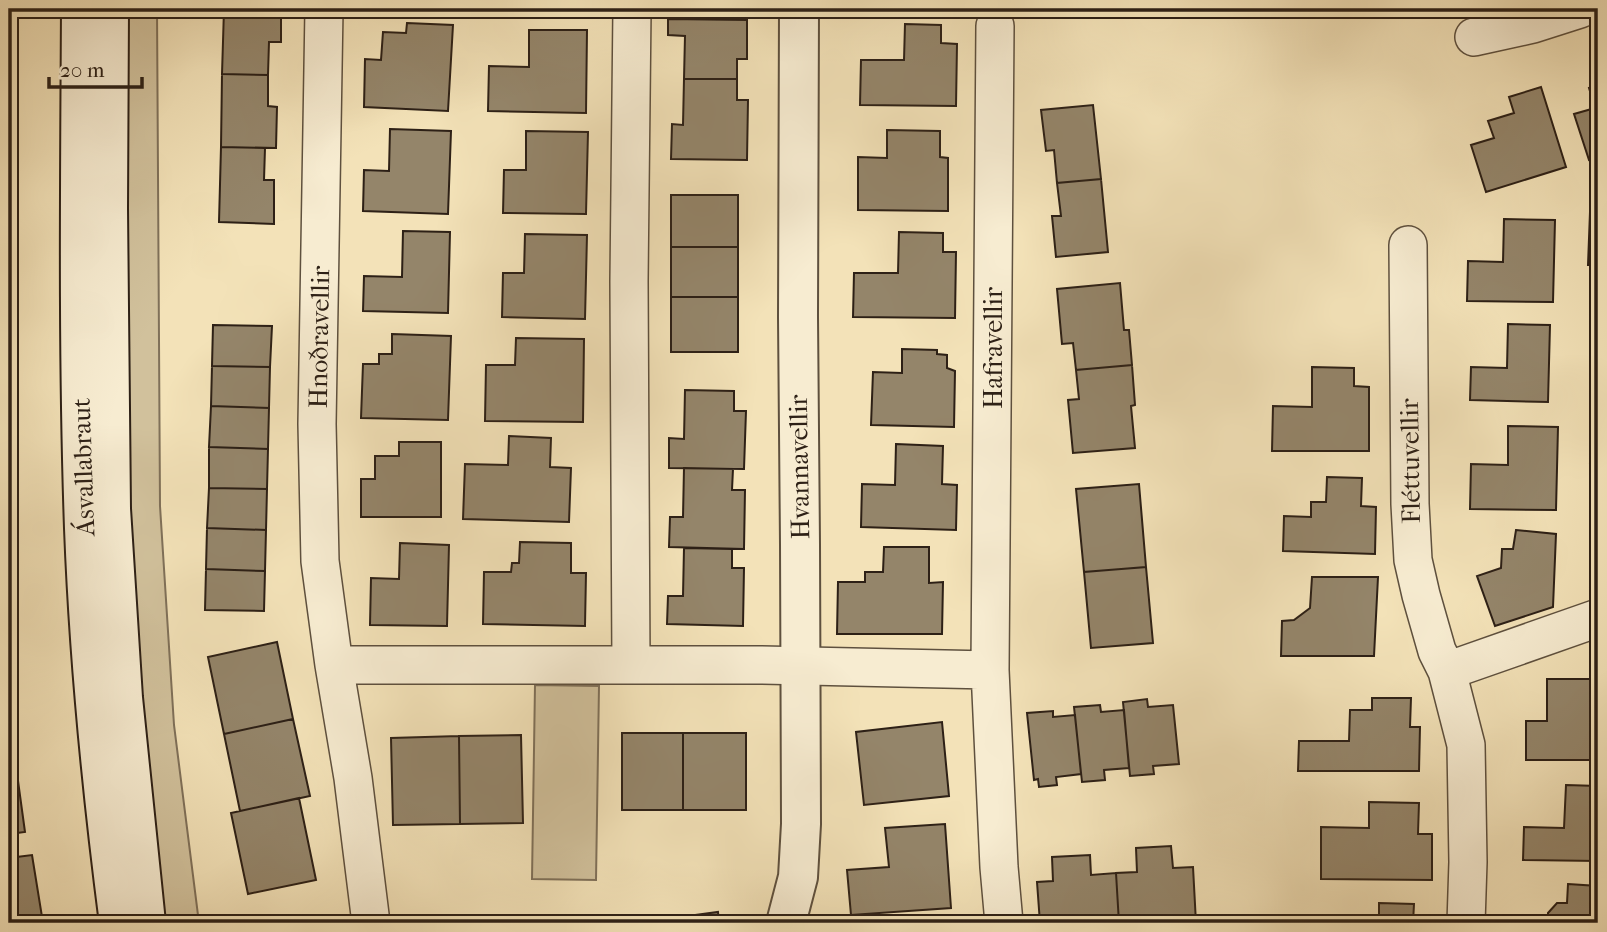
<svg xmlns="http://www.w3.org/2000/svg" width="1607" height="932" viewBox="0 0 1607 932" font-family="'IM FELL French Canon',serif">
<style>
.green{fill:#d1c19c;stroke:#7f7059;stroke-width:2}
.building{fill:#94856a;stroke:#2d2016;stroke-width:2}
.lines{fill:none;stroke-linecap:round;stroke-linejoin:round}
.minor-casing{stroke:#5e503e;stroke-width:40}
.tertiary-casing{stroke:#5e503e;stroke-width:42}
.secondary-casing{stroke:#2d2016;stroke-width:42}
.minor{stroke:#f7ecd1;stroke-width:37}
.tertiary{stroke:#f7ecd1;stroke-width:38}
.secondary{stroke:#f7ecd1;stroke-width:38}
.labels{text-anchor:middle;stroke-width:5;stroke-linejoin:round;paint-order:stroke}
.street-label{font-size:26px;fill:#2d2016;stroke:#f7ecd1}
</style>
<rect width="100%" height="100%" fill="#f3e2b8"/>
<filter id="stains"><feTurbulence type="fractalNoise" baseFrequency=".00286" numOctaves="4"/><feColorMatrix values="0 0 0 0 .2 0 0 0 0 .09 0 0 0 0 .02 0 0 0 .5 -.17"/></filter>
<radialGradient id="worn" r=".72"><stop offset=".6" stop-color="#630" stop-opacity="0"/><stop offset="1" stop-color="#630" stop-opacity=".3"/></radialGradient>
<path class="green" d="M122 9H157L160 506 174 725 199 923H160L130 663Z
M535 685 599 686 596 880 532 879Z"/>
<path class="building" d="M224 9H281V42H269L268 75 222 74Z
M668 9H747V20L668 19Z
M668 19 747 20V59H737V79H684L685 36 668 35Z
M407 23 453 25 448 111 364 107 365 59 381 60 383 32 406 33Z
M905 24 941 25V43L957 44 956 106 860 105 861 60H904Z
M529 30H587L586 113 488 111 489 66 529 67Z
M222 74 268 75V106L277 107 276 148 221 147Z
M684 79H737V100H748L747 160 671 159 672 124 683 125Z
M1598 85V157L1589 160 1574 114 1595 108 1589 88Z
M1541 87 1566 167 1486 192 1471 145 1494 138 1488 121 1514 113 1509 97Z
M1093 105 1101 179 1057 183 1054 150 1046 151 1041 110Z
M390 129 451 131 448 214 363 211 364 170 389 171Z
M887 130 940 131V157L948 158V211L858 210V157L887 158Z
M526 131 588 132 586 214 503 213 504 170H526Z
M221 147 265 148 264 180H274V224L219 222Z
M1101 179 1108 252 1056 257 1052 216H1061L1057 183Z
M671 195H738V247H671Z
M1590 212H1598V265H1588Z
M1504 219 1555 220 1553 302 1467 301 1468 261 1503 262Z
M403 231 450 232 448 313 363 311 364 276 402 277Z
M899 232 943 233V252H956L955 318 853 317 854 273H898Z
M525 234 587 235 585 319 502 317 503 273H524Z
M671 247H738V297H671Z
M1120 283 1124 330H1129L1132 365 1076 370 1073 343 1062 344 1057 289Z
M671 297H738V352H671Z
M1508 324 1550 325 1548 402 1470 400 1471 367 1507 368Z
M1594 324H1598V365H1593Z
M213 325 272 326 270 367 212 366Z
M392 334 451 336 448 420 361 418 363 364H379V354H392Z
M516 338 584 339 583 422 485 421 486 365H515Z
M902 349 937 350V354L947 355V368L955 371 954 427 871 425 873 372 902 373Z
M1132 365 1135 405 1131 406 1135 448 1073 453 1068 400 1079 399 1076 370Z
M212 366 270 367 269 408 211 406Z
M1312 367 1354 368V386L1369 387V451H1272L1273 406 1312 407Z
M685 390 734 391V411H746L744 469 669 468V438L684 439Z
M211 406 269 408 268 449 209 447Z
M1508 426 1558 427 1556 510 1470 509 1471 464 1508 465Z
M1591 433H1598V463H1590Z
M509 436 551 438 550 467 571 468 569 522 463 519 465 464 508 465Z
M399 442H441V517H361V479H375V456H399Z
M896 444 943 446 942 484 957 485 956 530 861 527 862 484 895 485Z
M209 447 268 449 267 489 209 488Z
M684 468 733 469 732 490H745L744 549 669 547 670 517H683Z
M1327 477 1362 478 1361 506 1376 507 1375 554 1283 551 1284 516 1311 517V502H1326Z
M1139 484 1146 567 1084 572 1076 489Z
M209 488 267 489 266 530 207 528Z
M207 528 266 530 265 571 206 569Z
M1516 530 1556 534 1553 607 1495 626 1477 576 1501 568 1502 549H1513Z
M1593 531 1598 532V586L1590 587Z
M520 542 571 543V573H586L585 626 483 624 484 572H511L512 563H519Z
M400 543 449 545 447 626 370 625 371 578 399 579Z
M884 547H929V583L943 582 942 634H837L838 582H865V572H883Z
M684 548 732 549V568H744L743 626 667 624 668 596H683Z
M1146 567 1153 643 1091 648 1084 572Z
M206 569 265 571 264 611 205 610Z
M1312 577H1378L1374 656H1281L1282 621 1294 620 1310 608Z
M277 642 293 719 224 734 208 657Z
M1547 679H1598V760H1526V721H1547Z
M1372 698H1411L1410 727H1420L1419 771H1298L1299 741H1349L1350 710H1372Z
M1147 699 1148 707 1173 705 1179 764 1153 766 1154 774 1130 776 1123 702Z
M1100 705 1101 712 1124 710 1129 768 1104 770 1105 780 1082 782 1074 707Z
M1053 711V717L1075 715 1081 774 1056 777 1057 785 1039 787 1038 779 1034 780 1027 713Z
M9 715 25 832 9 834Z
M293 719 310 796 240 811 224 734Z
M942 722 949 796 864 805 856 732Z
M622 733H683V810H622Z
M683 733H746V810H683Z
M521 735 523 823 460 824 459 736Z
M459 736 460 824 393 825 391 738Z
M1566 785 1598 786V861L1523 860 1524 827 1564 828Z
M299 798 316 880 248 894 231 813Z
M1369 802 1419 803 1418 834H1432V880L1321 879V827L1369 828Z
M945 824 951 908 851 915 847 870 889 867 885 828Z
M1171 846 1173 868 1193 867 1196 923H1119L1116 873 1137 872 1136 848Z
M32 855 43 923H9V858Z
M1090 855 1091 875 1116 873 1119 923H1040L1037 882 1053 881 1052 857Z
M1568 884 1598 886V923H1548V913L1557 903H1567Z
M1379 903 1414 904 1413 923H1379Z
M718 912 719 923H666L665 919Z"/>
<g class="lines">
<g class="minor-casing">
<path id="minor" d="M324 9 317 424 320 561 334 665 353 778 371 923
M995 26 990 670 999 867 1004 923
M1474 37 1533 24 1580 9
M1408 245 1410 504 1413 560 1421 595 1437 651 1447 671 1466 745 1468 862 1466 923
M334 665H761L990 670
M631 665 629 281 632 9
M1447 671 1598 618"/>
</g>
<g class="tertiary-casing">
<path id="tertiary" d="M786 923 798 877 801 824 800 544 798 317 799 9"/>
</g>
<g class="secondary-casing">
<path id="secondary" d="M81 9C80 182 78 355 84 528 89 660 102 792 119 923
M109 9 108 208 111 509 123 698 146 923"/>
</g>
<use href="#minor" class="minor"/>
<use href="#tertiary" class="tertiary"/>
<use href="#secondary" class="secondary"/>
</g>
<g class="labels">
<g class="street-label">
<text transform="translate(319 337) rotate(-89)" y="9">Hnoðravellir</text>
<text transform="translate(993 348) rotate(-90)" y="9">Hafravellir</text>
<text transform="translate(1410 461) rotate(-91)" y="9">Fléttuvellir</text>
<text transform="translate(83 467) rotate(-92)" y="9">Ásvallabraut</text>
<text transform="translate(799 467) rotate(-91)" y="9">Hvannavellir</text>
</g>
</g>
<rect width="1607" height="932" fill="none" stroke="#f3e2b8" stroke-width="35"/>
<rect x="10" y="10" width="1586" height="911" fill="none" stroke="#2d2016" stroke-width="3.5"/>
<rect x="18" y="18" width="1572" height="897" fill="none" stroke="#2d2016" stroke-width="2"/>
<path d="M49 77v10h93v-10" fill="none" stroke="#2d2016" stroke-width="3.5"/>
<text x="60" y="77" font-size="21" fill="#2d2016" stroke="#f7ecd1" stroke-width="5" paint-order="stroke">20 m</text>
<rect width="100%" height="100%" filter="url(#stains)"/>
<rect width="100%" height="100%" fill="url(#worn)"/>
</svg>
